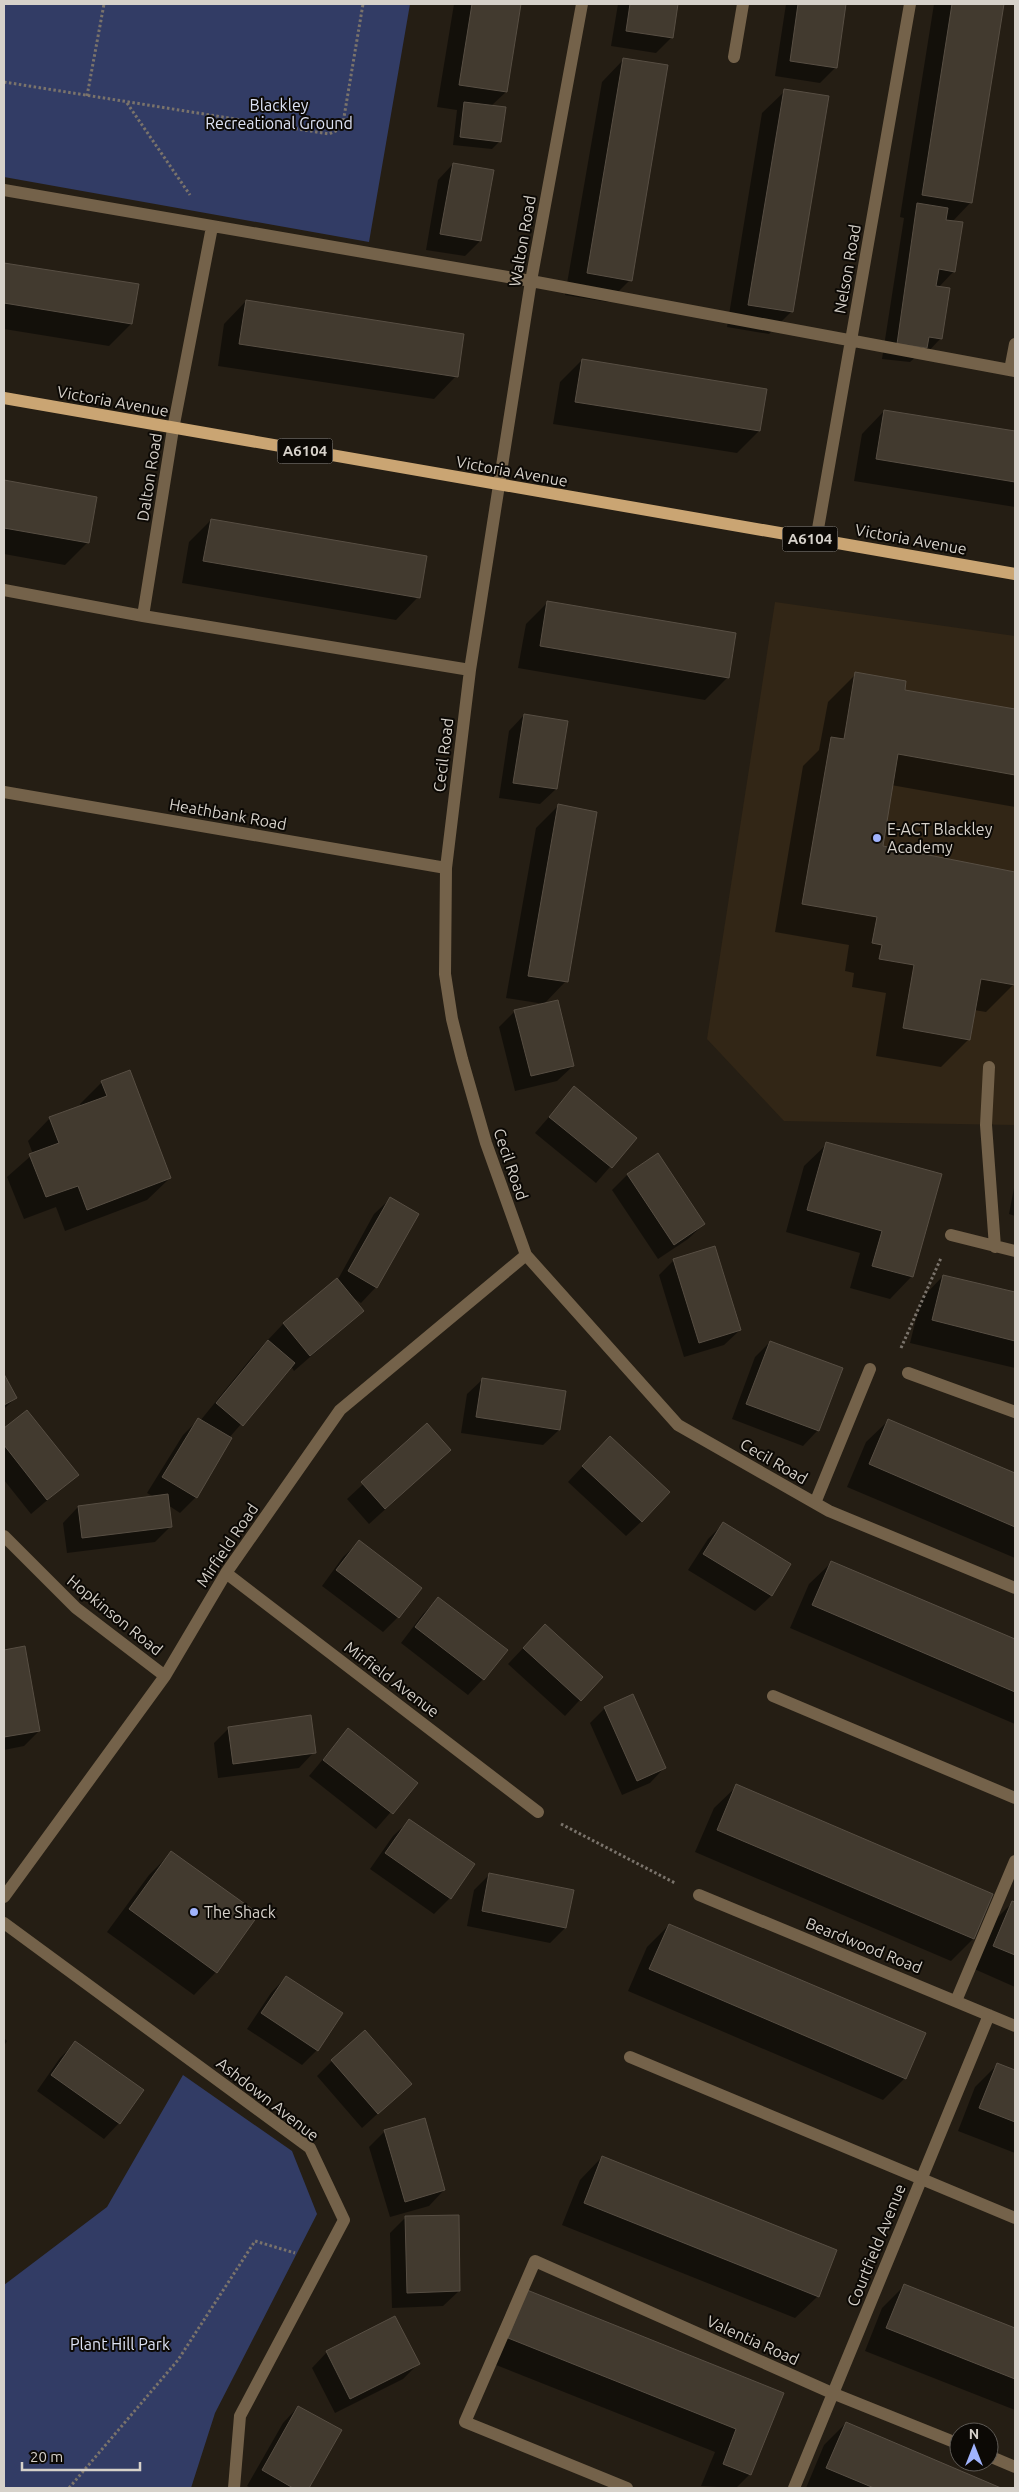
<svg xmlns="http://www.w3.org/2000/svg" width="1019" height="2492" viewBox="0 0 1019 2492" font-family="Ubuntu,sans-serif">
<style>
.built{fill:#322616}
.green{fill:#323c65}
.shadow{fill:#0007}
.building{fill:#423a2f;stroke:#574e43}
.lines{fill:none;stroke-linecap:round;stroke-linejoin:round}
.path{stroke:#7a736b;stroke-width:3;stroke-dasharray:2.5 2.5;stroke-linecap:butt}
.minor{stroke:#74624a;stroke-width:12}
.major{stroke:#caa573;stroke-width:12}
.poi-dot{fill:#a0b3fd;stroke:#0c0905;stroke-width:2}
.labels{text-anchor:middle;stroke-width:4;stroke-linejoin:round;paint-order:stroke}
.shield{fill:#0c0905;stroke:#99958f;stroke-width:1}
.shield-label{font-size:15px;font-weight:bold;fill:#d6d1ca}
.park-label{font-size:16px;fill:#dee3f5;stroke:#0c0905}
.street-label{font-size:16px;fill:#d6d1ca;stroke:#0c0905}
.poi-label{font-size:16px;fill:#d6d1ca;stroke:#0c0905;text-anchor:start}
</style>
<rect width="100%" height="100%" fill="#251e14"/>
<path class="built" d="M775 602 1015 636V1125L784 1121 707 1039Z"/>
<path class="green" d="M4 4H410L369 242 4 177Z
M183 2075 292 2151 317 2214 215 2413 191 2488H4V2285L107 2207Z"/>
<path class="shadow" d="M454 4H520L506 92 491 106 500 141 492 149 453 145 457 110 437 107Z
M618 4H677L672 37 656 53 611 46Z
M786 4H845L836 67 820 83 775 76Z
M934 4H1003L971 202 952 222 954 271 938 288 941 338 926 354 920 353 910 362 882 359 904 218 900 217Z
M624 59 630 280 608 302 565 295 602 82Z
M785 91 792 311 769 334 727 327 762 113Z
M453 164 492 171 480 241 465 256 426 250 438 180Z
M4 264 137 285 131 324 109 346 4 329Z
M246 301 456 376 434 399 218 366 224 324Z
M582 360 766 390 759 431 737 453 553 424 560 382Z
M884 411 1015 433V507L854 481 862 434Z
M4 481 95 498 88 542 65 565 4 554Z
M211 520 418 597 396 620 182 583 189 542Z
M548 602 727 678 705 700 518 668 526 624Z
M856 674 903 691 1015 710V807L891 785 882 847 1015 873V983L986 1012 974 1010 969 1039 941 1067 876 1056 886 993 852 987 854 973 845 971 849 945 775 932 803 766 819 750 828 702Z
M524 715 556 789 540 804 499 798 509 731Z
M558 806 566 981 544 1004 506 998 536 828Z
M515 1011 573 1066 557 1081 515 1091 499 1027Z
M102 1082 170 1178 147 1200 65 1231 56 1207 24 1219 7 1177 33 1154 28 1141 50 1118 81 1107 80 1104Z
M574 1088 635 1138 596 1183 535 1133Z
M827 1144 912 1276 890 1299 850 1288 860 1253 786 1232 804 1166Z
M658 1155 704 1224 688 1239 658 1259 612 1190 627 1175Z
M1015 1183V1216L1009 1214Z
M390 1199 376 1287 361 1303 352 1297 363 1311 294 1371 291 1366 229 1438 196 1497 180 1513 168 1505 171 1526 155 1542 67 1553 63 1523 78 1507 154 1497 147 1493 183 1435 198 1420 200 1421 252 1357 283 1324 337 1281 374 1214Z
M674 1260 740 1330 724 1345 684 1357 659 1275Z
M943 1276 1015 1294V1368L910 1343 921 1299Z
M770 1342 818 1430 803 1446 732 1419 755 1357Z
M4 1376 15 1398 4 1409Z
M483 1379 565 1392 559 1430 543 1445 461 1433 467 1394Z
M27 1411 77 1475 31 1514 4 1480V1430Z
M889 1420 1015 1474V1558L847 1487 866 1442Z
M427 1425 434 1465 369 1524 347 1499Z
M595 1453 642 1521 626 1536 568 1482Z
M723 1524 790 1565 771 1596 755 1611 688 1570 708 1539Z
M359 1542 398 1617 383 1632 322 1586 343 1557Z
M832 1562 1015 1640V1724L790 1628 809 1584Z
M438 1599 483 1679 468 1695 401 1643 423 1614Z
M545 1625 601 1677 565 1716 508 1664Z
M24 1647 39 1731 24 1746 4 1750V1651Z
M605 1708 665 1767 650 1783 622 1795 590 1723Z
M229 1728 314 1752 299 1768 218 1778 214 1743Z
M348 1729 416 1783 376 1829 309 1776Z
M737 1786 992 1894 973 1939 951 1961 695 1852 714 1808Z
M409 1821 473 1864 450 1898 434 1914 370 1869 393 1836Z
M172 1852 216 1972 194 1995 107 1932 149 1875Z
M490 1874 565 1928 550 1943 467 1926 474 1890Z
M1013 1902 1015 1904V1987L972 1968 990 1925Z
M669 1925 905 2078 883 2100 628 1991 647 1947Z
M286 1977 317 2050 302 2065 247 2029 271 1993Z
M4 2038 7 2041 4 2046Z
M75 2043 119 2123 104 2139 37 2091 60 2058Z
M332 2061 410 2084 362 2128 317 2076Z
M998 2064 1015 2071V2153L958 2131 975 2087Z
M385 2131 444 2190 429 2206 390 2217 369 2147Z
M602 2157 818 2296 795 2318 562 2225 580 2180Z
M406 2217 459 2291 443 2306 392 2308 390 2233Z
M904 2286 1015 2329V2410L865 2351 882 2308Z
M527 2292 783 2394 750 2474 736 2488 701 2486 715 2452 486 2361 505 2314Z
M327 2352 418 2364 403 2379 335 2413 312 2368Z
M298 2407 340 2430 308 2488H251L247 2486 283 2423Z
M846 2423 998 2488H806L824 2445Z"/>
<path class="building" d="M472 4H521L507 92 459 85Z
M630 4H678L673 38 626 31Z
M798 4H846L837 68 790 61Z
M952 4H1004L972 203 922 195Z
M623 58 668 65 632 281 587 273Z
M784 89 829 96 793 312 748 305Z
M464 102 506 107 501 142 460 137Z
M453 163 494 170 481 241 440 234Z
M917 203 948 208 946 220 963 222 955 272 939 269 936 286 950 288 942 339 929 337 927 348 897 344Z
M4 263 139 284 132 324 4 303Z
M246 300 464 334 458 377 239 344Z
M582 359 767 389 760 431 575 402Z
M884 410 1015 431V482L876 459Z
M4 480 97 497 89 543 4 528Z
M211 519 427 556 420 598 203 561Z
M547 601 736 633 729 678 540 646Z
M855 672 906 681 905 690 1015 709V775L898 754 883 846 1015 872V985L981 979 970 1040 903 1028 914 965 879 959 882 945 872 943 877 917 802 904 831 737 844 739Z
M524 714 568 721 557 789 513 783Z
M558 804 597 812 568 982 528 976Z
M558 1000 574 1066 531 1076 514 1010Z
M130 1070 171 1178 87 1210 78 1186 46 1197 29 1154 59 1143 49 1117 107 1096 101 1081Z
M574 1086 637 1138 612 1168 549 1117Z
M826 1142 942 1174 913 1277 872 1266 882 1231 807 1210Z
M658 1153 705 1224 674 1245 627 1174Z
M390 1197 419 1214 377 1288 348 1271Z
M715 1246 741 1330 699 1343 673 1259Z
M943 1275 1015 1292V1341L932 1320Z
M337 1278 364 1311 310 1356 283 1323Z
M268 1340 295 1363 243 1426 216 1403Z
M770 1341 843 1368 819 1431 746 1404Z
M4 1374 17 1398 4 1405Z
M482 1378 566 1391 560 1430 476 1417Z
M27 1410 79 1475 47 1500 4 1445V1428Z
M198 1418 232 1438 197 1498 162 1477Z
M888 1419 1015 1473V1527L869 1464Z
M427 1423 451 1450 385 1509 361 1482Z
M610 1436 670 1492 642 1522 582 1466Z
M168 1494 172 1527 82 1538 78 1506Z
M723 1522 791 1564 772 1596 703 1554Z
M359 1540 422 1588 399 1618 336 1570Z
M831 1561 1015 1639V1692L812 1605Z
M438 1597 508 1650 484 1680 415 1627Z
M545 1624 603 1677 581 1701 523 1648Z
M25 1646 40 1731 4 1737V1650Z
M633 1694 666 1768 637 1781 604 1707Z
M311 1715 316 1753 233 1764 228 1727Z
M348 1728 418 1783 393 1814 323 1760Z
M736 1784 993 1894 974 1939 717 1830Z
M409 1819 475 1864 451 1899 385 1853Z
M171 1851 259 1914 217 1973 129 1909Z
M489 1873 574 1890 566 1928 482 1911Z
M1012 1901 1015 1902V1955L993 1946Z
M669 1924 926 2033 906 2079 649 1969Z
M286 1976 343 2013 318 2051 261 2013Z
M365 2030 412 2084 378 2114 331 2060Z
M75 2041 144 2090 120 2124 51 2075Z
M997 2063 1015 2070V2122L979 2108Z
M425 2118 445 2190 405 2202 384 2130Z
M602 2156 837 2250 819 2297 584 2203Z
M459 2215 460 2291 407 2293 405 2216Z
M904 2284 1015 2328V2379L886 2328Z
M527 2290 784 2393 751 2475 723 2464 736 2429 508 2338Z
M395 2316 420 2364 350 2399 326 2351Z
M298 2406 342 2430 309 2488H293L262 2470Z
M846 2422 1001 2488H874L826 2468Z"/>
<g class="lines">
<path class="path" d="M4 82 329 134 338 130 343 123 363 4
M87 96 104 4
M127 103 190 195
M901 1348 941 1258
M561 1824 675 1883
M69 2488 178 2360 255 2241 295 2253"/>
<path class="minor" d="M582 4 531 281 499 485 470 670 446 868 445 974 452 1019 462 1059 486 1143 526 1255 678 1425 829 1511 1015 1588
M734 57 743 4
M4 190 531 281 1015 371
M1010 370 1015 344
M816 540 910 4
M4 590 143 616 470 670
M143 616 173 429 212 227
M4 792 446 868
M989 1067 986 1125 995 1247
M951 1235 1015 1251
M908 1373 1015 1412
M815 1503 870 1369
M4 1536 76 1608 165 1676
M226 1573 538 1812
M773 1696 1015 1798
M699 1895 1015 2026
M4 1897 165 1676 226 1573 340 1410 526 1255
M4 1923 310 2148 344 2220 240 2416 234 2488
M956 2001 1015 1861
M630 2057 1015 2218
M989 2456 1015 2467
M627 2488 465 2422 535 2261 832 2393 959 2444
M794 2488 989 2015"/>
<path class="major" d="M4 398 1015 574"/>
</g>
<g class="poi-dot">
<circle cx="877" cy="838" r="5"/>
<circle cx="194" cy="1912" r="5"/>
</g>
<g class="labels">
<g class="shield">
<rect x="277.5" y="438.5" width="55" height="25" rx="4"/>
<rect x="782.5" y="526.5" width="55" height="25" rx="4"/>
</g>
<g class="shield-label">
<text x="305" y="456">A6104</text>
<text x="810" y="544">A6104</text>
</g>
<g class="park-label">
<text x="279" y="111">Blackley<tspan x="279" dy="18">Recreational Ground</tspan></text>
<text x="120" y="2350">Plant Hill Park</text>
</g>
<g class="street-label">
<text transform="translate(522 241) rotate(-80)" y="6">Walton Road</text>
<text transform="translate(847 269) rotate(-80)" y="6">Nelson Road</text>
<text transform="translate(113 401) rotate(10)" y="6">Victoria Avenue</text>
<text transform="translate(512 471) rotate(10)" y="6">Victoria Avenue</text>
<text transform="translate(149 477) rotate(-81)" y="6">Dalton Road</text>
<text transform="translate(911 539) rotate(10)" y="6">Victoria Avenue</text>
<text transform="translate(443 755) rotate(-83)" y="6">Cecil Road</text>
<text transform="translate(228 814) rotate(10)" y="6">Heathbank Road</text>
<text transform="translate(511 1164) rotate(71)" y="6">Cecil Road</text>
<text transform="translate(774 1461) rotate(30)" y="6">Cecil Road</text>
<text transform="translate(227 1545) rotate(-56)" y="6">Mirfield Road</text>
<text transform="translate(115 1615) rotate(39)" y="6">Hopkinson Road</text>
<text transform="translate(392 1679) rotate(37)" y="6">Mirfield Avenue</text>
<text transform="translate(864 1945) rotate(22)" y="6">Beardwood Road</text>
<text transform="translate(268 2099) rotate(38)" y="6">Ashdown Avenue</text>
<text transform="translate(876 2245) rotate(-68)" y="6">Courtfield Avenue</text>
<text transform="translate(753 2340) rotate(24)" y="6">Valentia Road</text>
</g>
<g class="poi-label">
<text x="887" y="835">E-ACT Blackley<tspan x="887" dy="18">Academy</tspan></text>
<text x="204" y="1918">The Shack</text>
</g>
</g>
<rect width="1019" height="2492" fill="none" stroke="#d6d1ca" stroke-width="10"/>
<g transform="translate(974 2447)"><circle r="24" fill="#0c0905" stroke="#5d5954"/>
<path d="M0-4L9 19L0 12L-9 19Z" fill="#a0b3fd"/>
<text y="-8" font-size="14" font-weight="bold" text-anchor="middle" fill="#d6d1ca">N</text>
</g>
<path d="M22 2462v8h118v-8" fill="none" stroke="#d6d1ca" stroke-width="2.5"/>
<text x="30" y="2462" font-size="15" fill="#d6d1ca" stroke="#0c0905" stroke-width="4" paint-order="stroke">20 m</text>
</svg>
